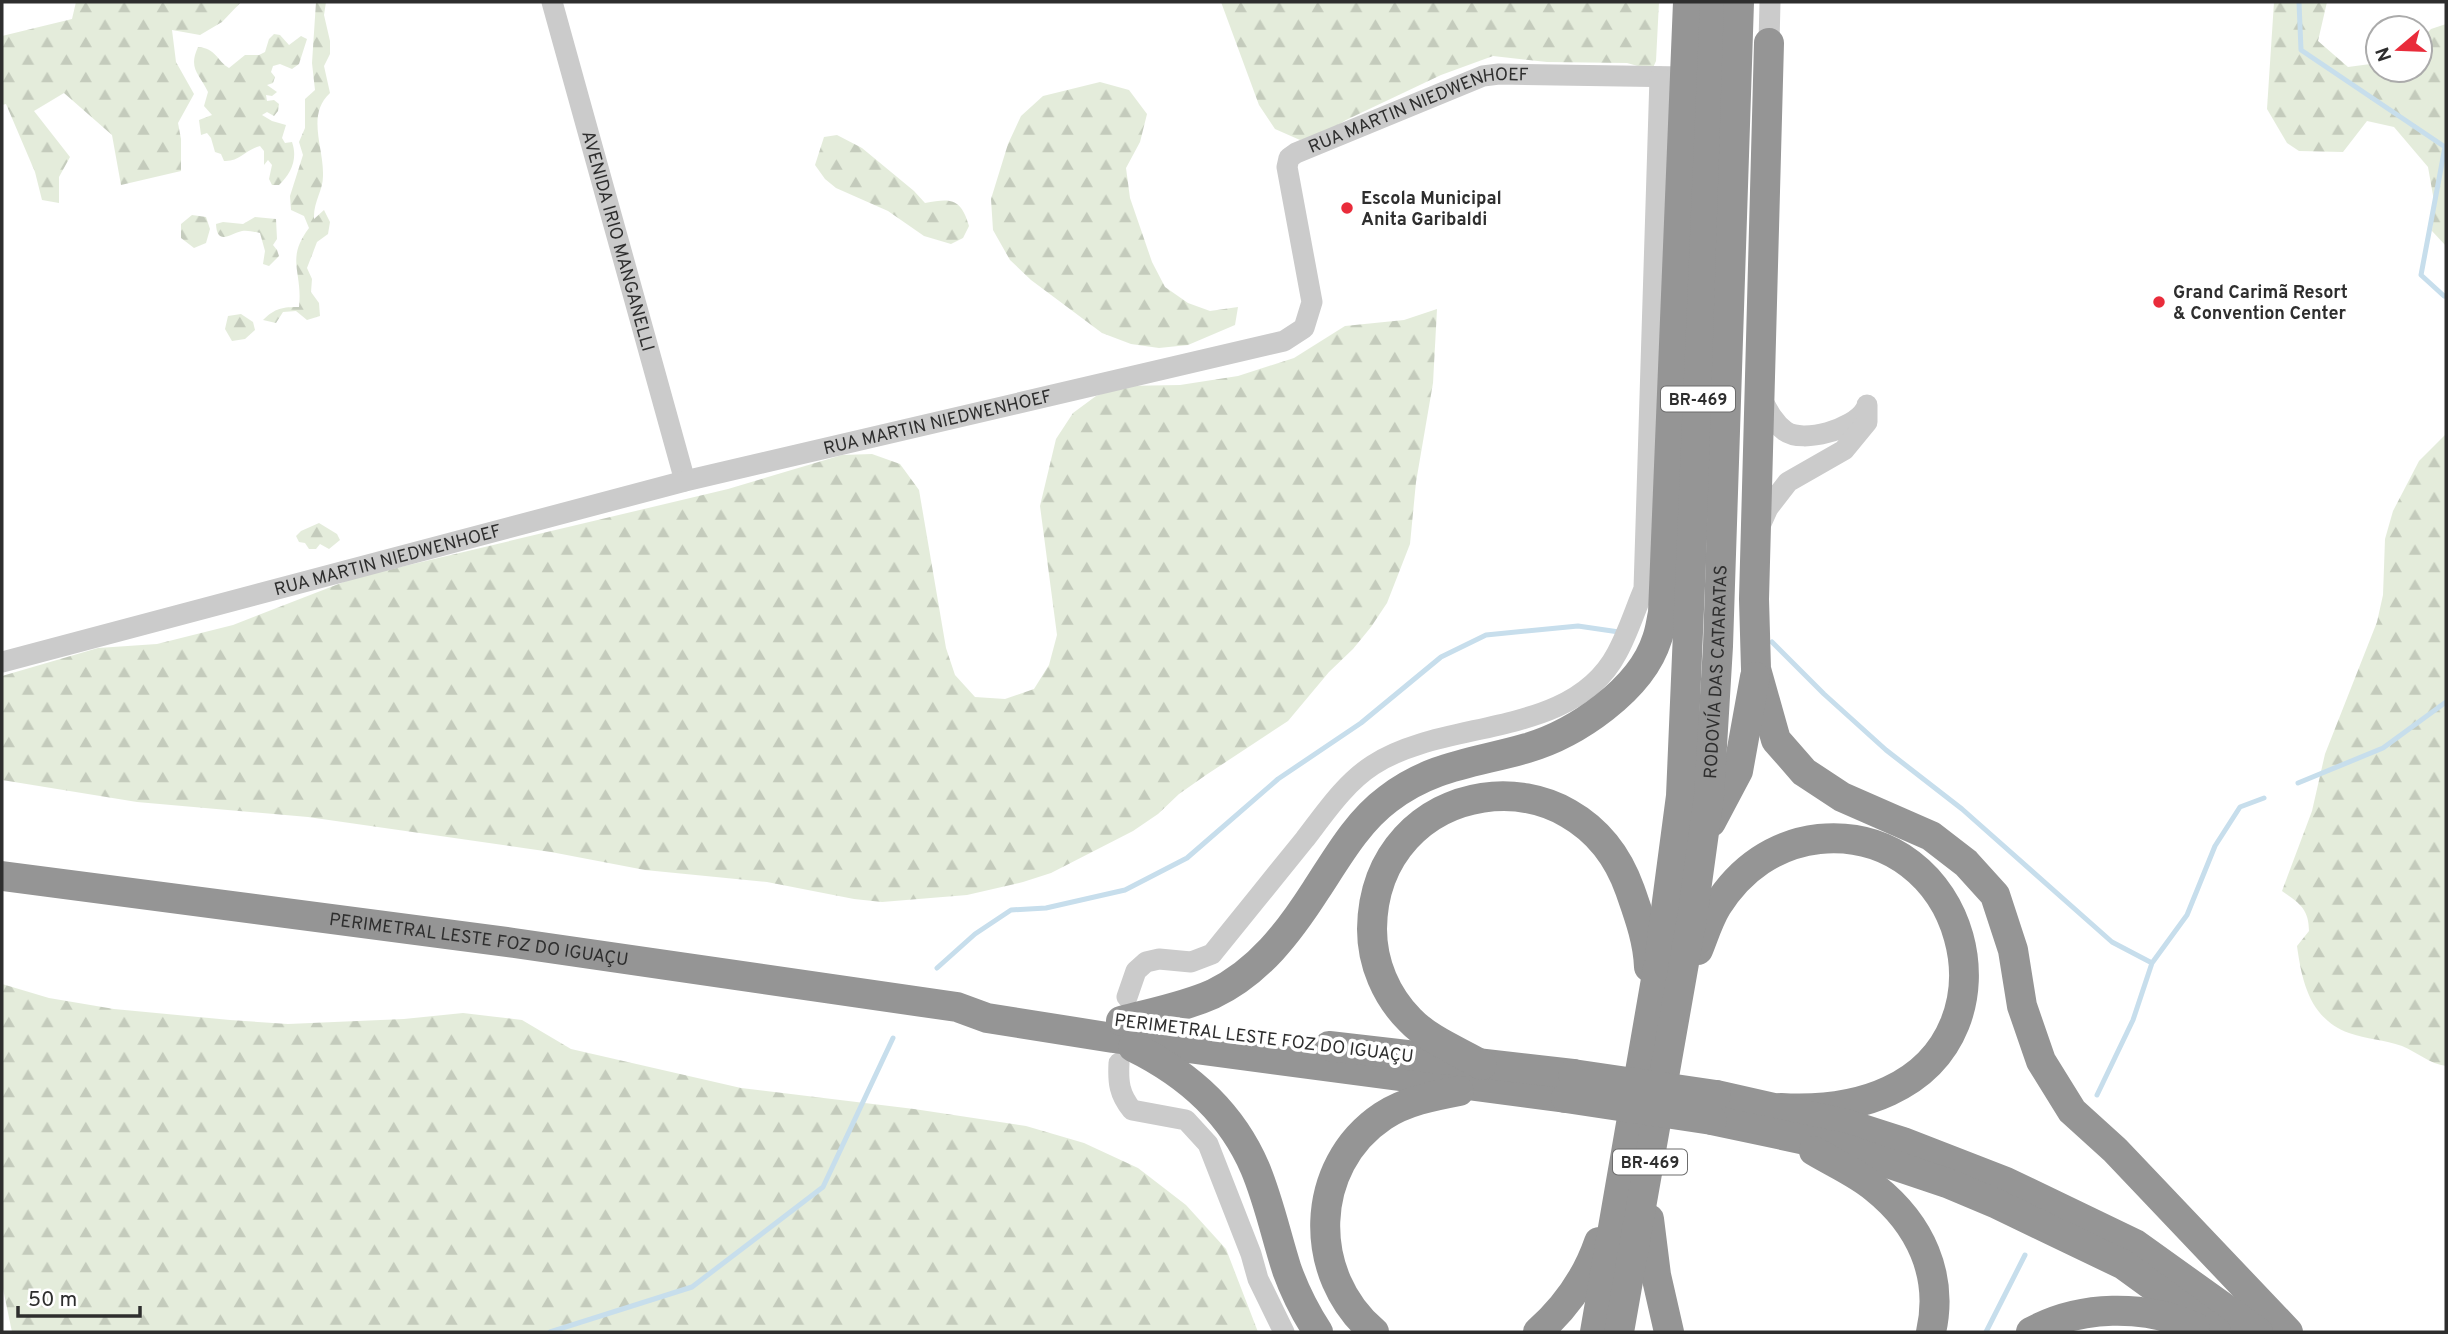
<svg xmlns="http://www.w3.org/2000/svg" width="2448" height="1334" viewBox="0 0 2448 1334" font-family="Overpass,sans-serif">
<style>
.forest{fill:url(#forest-firs)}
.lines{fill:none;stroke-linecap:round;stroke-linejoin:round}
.stream{stroke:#c7deec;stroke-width:5}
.minor{stroke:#cbcbcb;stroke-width:21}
.highway{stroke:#959595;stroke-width:30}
.highway-bridge{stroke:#959595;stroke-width:30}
.poi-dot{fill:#e92c3b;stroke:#fff;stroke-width:2.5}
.labels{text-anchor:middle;stroke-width:7;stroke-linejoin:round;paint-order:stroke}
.shield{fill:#fff;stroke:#6d6d6d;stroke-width:2}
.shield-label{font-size:16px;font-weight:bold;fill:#2e2e2e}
.street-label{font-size:18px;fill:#2e2e2e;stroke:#fff}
.poi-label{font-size:18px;font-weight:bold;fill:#2e2e2e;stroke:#fff;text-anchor:start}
</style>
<defs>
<pattern id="forest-firs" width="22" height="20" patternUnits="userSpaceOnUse" patternTransform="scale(1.75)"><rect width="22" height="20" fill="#e4ecdb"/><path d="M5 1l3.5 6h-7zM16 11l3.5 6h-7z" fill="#c4cbbc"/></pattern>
</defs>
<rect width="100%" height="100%" fill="#fff"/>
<path class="forest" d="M76 2H241L222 22 200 35 172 30 176 62 194 94 178 123 181 139V171L121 185 112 135 64 93 34 111 70 157 59 177V203L42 200 35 172 6 104 2 105V36L72 19Z
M316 2H326L324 15 330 41V54L324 66 330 93C306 115 324 147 323 176 323 191 313 202 314 219L324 210 330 222 328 234 317 242 307 268 312 279 311 292 319 303 320 316 307 320 296 311 283 312 276 323 263 320C275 308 283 307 299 307 303 271 285 260 309 228L304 216 291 210 290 196 303 155 299 142 305 128V99L315 90 312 63Z
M1221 2H1659L1656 61 1652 70 1627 63 1547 62 1493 56 1441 75 1346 120 1324 134 1300 140 1275 129 1259 105Z
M2274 2H2327L2318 41 2348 67 2378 63V70H2420V40L2431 29 2446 24V246L2432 231 2434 201 2428 167 2394 127 2367 121 2343 152 2299 151 2287 143 2267 109Z
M274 34 280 35 289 45 301 36 307 39 299 64 292 69 280 64 273 66 271 72 275 77 273 83 267 85 277 92 272 96 266 95 267 101 274 100 279 104 278 111 274 116 267 112 262 115 272 121 286 125 282 138 285 143 292 142C298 159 291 174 279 185H272L269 179 272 165 268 160 264 165V151L260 146C245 150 240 162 224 161L221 154 215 152 211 138 207 133 201 135 199 120 212 115 204 106 208 92C199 73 188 69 198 47 216 48 217 61 229 68L245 55H259L265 52 269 39Z
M1100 82 1129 90 1147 114 1140 142 1126 168 1130 198 1152 262 1165 287 1188 303 1210 311 1238 307 1235 325 1188 345 1159 348 1131 344 1102 333 1031 280 1010 260 993 230 991 199 1008 144 1021 116 1043 96Z
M837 135 862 148 914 191 925 203C951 198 961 198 969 226L963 238 951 244 924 236 888 211 836 188 825 179 815 165 824 137Z
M192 215 206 217 210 229 206 243 194 248 181 238V224Z
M255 217 276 219 277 239 273 245 277 250 279 256 269 266 263 264 265 251 260 233C254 232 248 230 242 231 230 234 217 246 216 224L223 222 243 224Z
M1437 309 1433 383 1416 482 1410 544 1387 603 1371 627 1353 649 1329 672 1288 721 1206 775 1179 794 1158 814 1133 831 1051 873 1023 882 967 895 882 902 854 899 767 882 645 870 551 852 308 817 137 802 2 780V676L98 648 157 644 233 625 354 578 728 489 842 455 872 454 900 464 919 490 946 648 955 675 975 697 1005 699 1034 689 1049 665 1057 635 1040 506 1056 439 1073 413 1096 396 1123 386 1180 385 1238 376 1294 358 1345 326 1404 320Z
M241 314 253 322 255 330 245 339 232 341 225 329 228 316Z
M2446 434V1066C2430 1064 2417 1052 2402 1046 2385 1040 2366 1039 2349 1033 2310 1019 2302 982 2297 946L2309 931C2309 909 2299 903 2282 891L2312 811 2325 754 2377 622 2383 595 2385 539 2393 511 2419 461Z
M319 523 337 534 340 540 329 549 320 544 316 549H309L305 543 299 542 296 536 301 531Z
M2 984 49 998 114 1009 230 1020 288 1024 404 1019 463 1013 522 1020 571 1049 741 1088 914 1109 1026 1126 1084 1143 1138 1168 1186 1205 1226 1249 1258 1332H12L2 1284Z"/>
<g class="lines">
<path class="stream" d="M2299 2 2301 50 2445 147 2421 275 2444 296
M1772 642 1824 694 1886 750 1962 809 2112 942 2152 963
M2298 783 2383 748 2446 702
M937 968 975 934 1011 910 1046 908 1125 890 1187 858 1278 779 1361 723 1441 657 1486 635 1578 626 1619 632
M2097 1095 2133 1020 2152 963 2187 915 2215 846 2240 807 2264 798
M550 1332 692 1287 823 1187 893 1038
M1986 1332 2025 1255"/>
<g class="minor">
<path id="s1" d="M552 2 685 481"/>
<path d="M1769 43 1770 2"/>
<path d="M1760 396C1767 409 1773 422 1785 431 1803 444 1854 429 1865 410"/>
<path d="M1759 528 1768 508 1788 482 1844 450 1867 422V405"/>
<path id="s2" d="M2 662 685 481 1284 341 1304 328 1312 302 1287 167 1289 158 1296 153 1483 76 1499 74 1685 77"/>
<path d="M1127 997 1136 971 1146 962 1159 959 1191 962 1212 954C1243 916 1274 877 1305 839 1325 813 1345 783 1373 765 1444 718 1572 739 1617 653 1628 633 1635 610 1644 589L1660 77"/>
<path d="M1119 1063C1118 1082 1119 1094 1132 1110L1186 1120 1208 1144 1251 1254 1258 1279 1284 1332"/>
</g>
<g class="highway">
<path d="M1769 43 1754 599 1756 669 1776 740 1804 772 1842 797 1931 836 1966 863 1995 895 2013 950 2022 1006 2041 1061 2072 1111 2115 1150 2288 1332"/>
<path d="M1711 822 1738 771 1755 677"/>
<path id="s3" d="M2 876 514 943 957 1007 987 1018 1113 1038 1566 1098"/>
<path d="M1698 950C1704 935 1709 919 1717 906 1740 869 1775 844 1819 839 1965 825 2022 1030 1889 1091 1855 1107 1817 1110 1781 1108"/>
<path d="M1121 1021C1151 1013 1184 1007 1213 994 1259 972 1289 932 1316 890 1337 858 1357 822 1388 799 1432 765 1476 763 1527 748 1575 734 1641 690 1657 639 1660 631 1661 622 1663 613L1688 2"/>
<path d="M1329 1046 1573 1074"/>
<path d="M1133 1047C1186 1073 1231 1112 1255 1168 1269 1201 1276 1236 1287 1270 1295 1292 1305 1312 1318 1332"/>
<path d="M1482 1065C1458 1051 1429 1040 1410 1020 1386 996 1372 963 1372 929 1374 776 1579 745 1630 890 1639 916 1648 940 1649 967"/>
<path d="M1716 1095 1850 1125 1903 1142 2006 1182 2135 1244 2258 1332"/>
<path d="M1712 1120 1843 1148 1947 1183 1997 1204 2124 1265 2216 1332"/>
<path d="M1814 1151C1834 1163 1857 1173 1875 1188 1920 1224 1944 1275 1931 1332"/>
<path d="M1649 1219 1656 1275 1669 1332"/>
<path d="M1374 1332C1307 1276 1308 1166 1383 1116 1406 1101 1433 1096 1459 1091"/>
<path d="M1538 1332C1566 1307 1587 1277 1599 1242"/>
<path d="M1595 1332 1659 962 1681 796 1715 2"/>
<path id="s4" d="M1619 1332 1693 912 1709 796 1718 646 1739 2"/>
<path d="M2031 1332C2080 1305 2144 1304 2195 1327"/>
</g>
<path class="highway-bridge" d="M1573 1074 1716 1095
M1566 1098 1712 1120"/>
</g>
<g class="poi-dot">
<circle cx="1347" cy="208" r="7"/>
<circle cx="2159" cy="302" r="7"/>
</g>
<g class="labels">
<g class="shield">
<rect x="1661" y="386.5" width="74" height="25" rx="5"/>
<rect x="1613" y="1149.5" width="74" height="25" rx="5"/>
</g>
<g class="shield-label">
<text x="1698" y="405">BR-469</text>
<text x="1650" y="1168">BR-469</text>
</g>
<g class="street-label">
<text dy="6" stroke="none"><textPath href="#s2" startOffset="1659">RUA MARTIN NIEDWENHOEF</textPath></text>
<text dy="6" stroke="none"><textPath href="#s1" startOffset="248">AVENIDA IRIO MANGANELLI</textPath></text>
<text dy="6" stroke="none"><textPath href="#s2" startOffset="966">RUA MARTIN NIEDWENHOEF</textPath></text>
<text dy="6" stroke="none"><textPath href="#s2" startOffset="399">RUA MARTIN NIEDWENHOEF</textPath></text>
<text dy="6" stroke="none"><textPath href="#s4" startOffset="668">RODOVÍA DAS CATARATAS</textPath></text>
<text dy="6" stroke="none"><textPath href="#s3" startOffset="481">PERIMETRAL LESTE FOZ DO IGUAÇU</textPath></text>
<text transform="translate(1264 1038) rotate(7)" y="6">PERIMETRAL LESTE FOZ DO IGUAÇU</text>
</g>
<g class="poi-label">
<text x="1361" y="204">Escola Municipal<tspan x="1361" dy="21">Anita Garibaldi</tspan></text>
<text x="2173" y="298">Grand Carimã Resort<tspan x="2173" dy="21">&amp; Convention Center</tspan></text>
</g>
</g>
<rect width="2448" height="1334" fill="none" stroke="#2e2e2e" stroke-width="7"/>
<g transform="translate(2399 49) rotate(251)"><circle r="33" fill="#ffffff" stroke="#ababab" stroke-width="2"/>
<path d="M0-5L12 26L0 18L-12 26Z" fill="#e92c3b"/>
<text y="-10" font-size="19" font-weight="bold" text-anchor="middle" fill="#2e2e2e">N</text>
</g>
<path d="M18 1306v10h122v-10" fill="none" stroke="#2e2e2e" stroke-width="3.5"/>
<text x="28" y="1306" font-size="21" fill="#2e2e2e" stroke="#ffffff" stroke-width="5" paint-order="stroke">50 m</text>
</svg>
